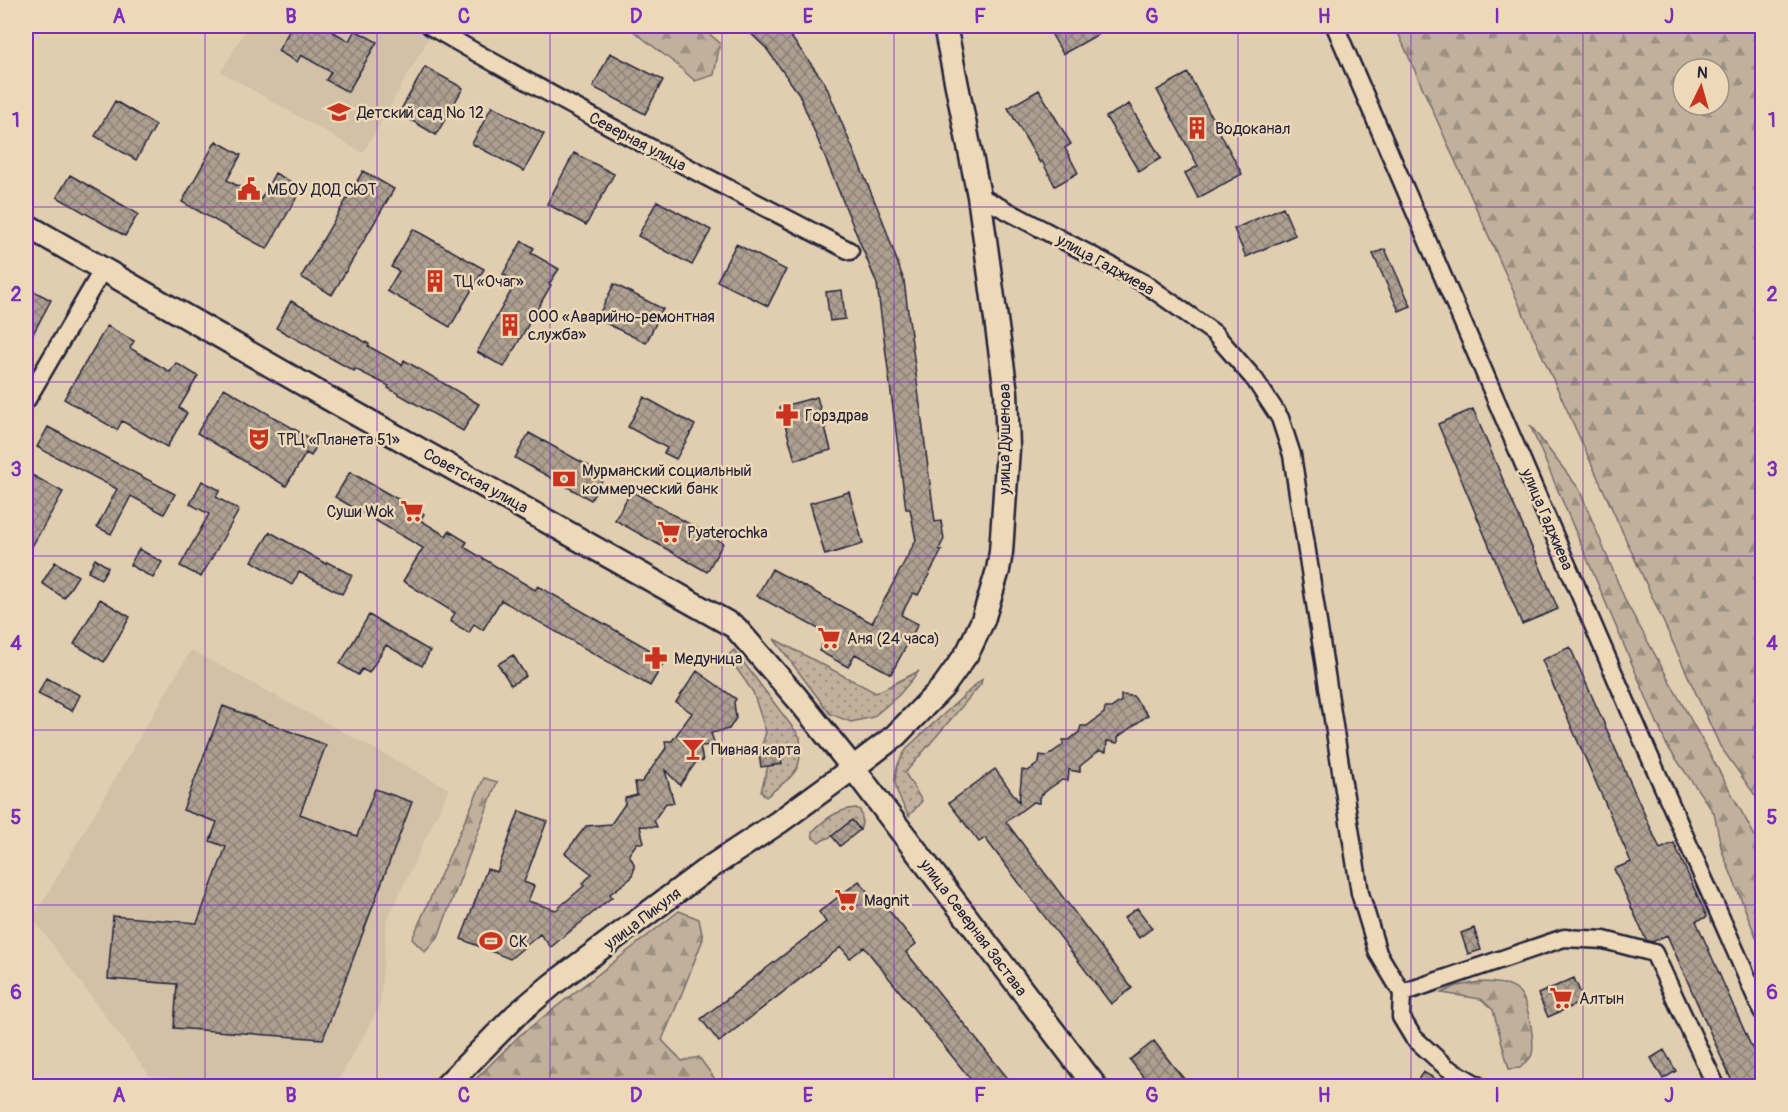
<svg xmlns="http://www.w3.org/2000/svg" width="1788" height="1112" viewBox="0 0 1788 1112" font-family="Pangolin,sans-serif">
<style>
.built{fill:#d2c0a7}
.grass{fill:url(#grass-dots);stroke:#726a6c;stroke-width:1.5}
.forest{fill:url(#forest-firs);stroke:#726a6c;stroke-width:1.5;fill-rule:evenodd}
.building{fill:url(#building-cross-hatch);stroke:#22223b;stroke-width:1.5}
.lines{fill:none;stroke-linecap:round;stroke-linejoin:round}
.street-casing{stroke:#22223b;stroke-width:21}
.secondary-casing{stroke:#22223b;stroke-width:27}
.street{stroke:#edd9b7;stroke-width:16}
.secondary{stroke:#edd9b7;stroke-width:22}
.grid{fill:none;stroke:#7b2cbf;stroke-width:1.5;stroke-opacity:0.55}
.labels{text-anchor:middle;stroke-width:5;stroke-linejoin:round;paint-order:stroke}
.poi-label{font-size:16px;fill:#22223b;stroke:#edd9b7;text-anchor:start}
.street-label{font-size:16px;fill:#22223b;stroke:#edd9b7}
.neatline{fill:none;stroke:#7b2cbf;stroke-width:2}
.grid-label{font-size:20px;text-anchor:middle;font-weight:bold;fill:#7b2cbf}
</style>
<defs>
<pattern id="grass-dots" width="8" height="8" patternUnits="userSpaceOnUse" patternTransform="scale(1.5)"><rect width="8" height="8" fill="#c1b19c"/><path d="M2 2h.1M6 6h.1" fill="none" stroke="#9c9080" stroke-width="1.8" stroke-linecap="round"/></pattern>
<pattern id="forest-firs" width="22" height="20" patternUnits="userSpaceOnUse" patternTransform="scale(1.5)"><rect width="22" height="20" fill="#c1b19c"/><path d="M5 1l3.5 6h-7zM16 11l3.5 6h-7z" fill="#9c9080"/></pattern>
<pattern id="building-cross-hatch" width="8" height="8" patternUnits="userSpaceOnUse" patternTransform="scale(1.5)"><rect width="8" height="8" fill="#aea091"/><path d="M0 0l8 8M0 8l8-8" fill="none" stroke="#8d8278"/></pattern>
</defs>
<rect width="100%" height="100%" fill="#e1ceb0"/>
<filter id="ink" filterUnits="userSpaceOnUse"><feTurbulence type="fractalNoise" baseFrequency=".0167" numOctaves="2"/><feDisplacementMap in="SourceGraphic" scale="12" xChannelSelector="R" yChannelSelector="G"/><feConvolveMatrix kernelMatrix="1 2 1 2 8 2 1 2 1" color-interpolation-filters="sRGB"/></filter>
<g filter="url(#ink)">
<path class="built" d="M248 26H417L431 34 363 153 221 72Z
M191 650 449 789 387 920 380 1006 335 1086H223L149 1075 33 918Z"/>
<path class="grass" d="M774 639 876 693 919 671 899 695 873 717 851 722 830 714Z
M734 650 800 737C803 775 793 774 766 797L761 791 768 766 759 754 766 732 753 692 728 656Z
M982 679 981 684 905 773 922 801 909 816C893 789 888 773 909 746Z
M856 808 860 810C863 818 863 822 860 830L852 820 832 836 819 842 813 838 812 832C825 819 838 809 856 808Z"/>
<path class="forest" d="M627 26H700L720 43 714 75 695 81 676 64Z
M1395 26H1762V805L1720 746 1532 333ZM1683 69H1719V105H1683Z
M1530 425 1579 489 1626 602 1762 849V952L1722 851 1714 813 1667 746Z
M484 778 497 782 438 937 425 952 412 939Z
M679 911 699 919 703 939 682 993 662 1040 682 1061 699 1057 717 1082 712 1086H469L519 1036Z
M1480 982C1493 983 1510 982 1520 993 1528 1002 1535 1041 1532 1054 1531 1059 1524 1064 1520 1068L1509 1069 1493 1010 1481 999 1441 993 1457 986Z"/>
<path class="building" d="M292 26H323L349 41 355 30 377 42 348 92 326 80 331 72 301 55 297 62 278 51Z
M743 26H783L825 83 883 221 904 281 935 522 941 521 944 539 939 549 942 550 918 595 913 593 901 615 918 624 891 674 855 654 848 667 819 651 828 634 757 596 772 569 872 623 916 540 910 509H906L877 284 799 94 766 48Z
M1047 26H1113L1063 54Z
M610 53 663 80 645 114 593 87Z
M425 67 463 88 436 135 399 113Z
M1188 73 1242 174 1198 198 1185 173 1198 166 1157 90Z
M1039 90 1071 144 1065 148 1078 173 1055 186 1042 161 1040 163 1008 108Z
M115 101 156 125 136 160 95 136Z
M1129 104 1161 158 1139 172 1106 117Z
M492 106 544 134 524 171 472 144Z
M216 141 241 155 227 180 261 199 275 173 302 188 267 249 182 202Z
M574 153 614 174 586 225 547 204Z
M363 171 394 189 332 295 301 277Z
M70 175 138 214 125 236 57 197Z
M657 201 711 230 692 265 638 236Z
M1283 207 1295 235 1246 257 1234 229Z
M413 229 484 269 450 327 387 291 399 271 391 267Z
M522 241 534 248 531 253 559 269 549 284 551 285 504 367 477 352 516 282 503 274Z
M736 244 786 270 768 306 717 281Z
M1385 249 1411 306 1399 311 1373 254Z
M614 284 663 309 646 343 597 319Z
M26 287 51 300 26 347Z
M842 290 845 319 830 321 826 292Z
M291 301 369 344 368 346 402 365 404 360 479 404 463 431 388 388 389 386 355 369 354 371 276 328Z
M107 326 134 341 130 348 170 372 176 363 198 376 179 408 187 413 167 447 122 421 117 430 64 399Z
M224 388 318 443 311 456 306 453 286 486 197 433Z
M644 397 695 425 676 459 664 453 667 448 628 427Z
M817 397 831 450 795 460 780 407Z
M1473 409 1558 609 1522 624 1438 424Z
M48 427 175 494 164 514 131 496 111 534 97 527 117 489 37 447Z
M529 433 605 475 591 500 515 458Z
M350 472 424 514 420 520 446 536 449 531 467 542 464 547 535 590 538 586 666 659 650 686 501 600 483 630 474 624 469 633 450 621 455 613 403 581 423 548 335 497Z
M30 474 63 492 26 557V483Z
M202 481 220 490 216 497 239 510 201 577 180 566 209 514 190 504Z
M631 491 723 543 707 572 615 520Z
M849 492 863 544 825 555 810 503Z
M270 532 326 564 327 562 352 575 342 594 299 572 292 585 252 561Z
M139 549 162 562 153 578 130 565Z
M95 559 108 567 101 579 88 572Z
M55 562 78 576 64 598 42 583Z
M100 599 130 617 104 662 74 644Z
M369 615 430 651 422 666 386 645 369 673 362 669 358 675 340 664Z
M1570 647 1660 849 1674 843 1707 917 1696 921 1762 1071V1086H1734L1667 935 1652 942 1646 940 1614 869 1631 862 1542 660Z
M513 655 526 676 511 685 498 664Z
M697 671 736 699 734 702 736 718 729 729 711 733 715 745 700 746 703 761 696 762 680 785 665 770 674 803H666L654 820 657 827 640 826 644 843H637L629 854 634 864V870L631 878 610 894 612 897 551 947 540 934 510 959 461 939 487 869 497 872 519 811 547 821 524 882 534 886 528 901 556 910 584 886 582 884 592 874 565 853 586 826 611 824 625 804V798L637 795 635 782H642L666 748 665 741H672L692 713 676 702Z
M46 678 80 695 72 711 38 694Z
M1121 695 1133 696 1148 715 1118 737V743L1107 741 1106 752 1099 751 1080 766V772L1069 770 1068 781 1062 780 1050 788 1039 797V803L1033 802 1006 822 1132 988 1111 1004 985 838 979 842 949 803 995 769 1019 802 1022 770 1028 771 1039 763 1040 755 1047 756 1063 745V740H1069L1079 732 1081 726H1087L1104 713 1105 708H1111L1121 701Z
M223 706 326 745 300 814 357 836 375 789 412 802 323 1039 174 1028 177 984 108 979 113 916 197 923 226 847 210 841 217 822 183 810Z
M780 751 782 764 761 767 759 754Z
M852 820 860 830 840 846 832 836Z
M859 881 876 902 880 899 916 944 906 952 1014 1086H976L864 947 850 958 841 947 719 1042 701 1019 826 922 819 912Z
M1137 908 1152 928 1139 938 1124 918Z
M1474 928 1481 950 1468 954 1461 933Z
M1574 978 1584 1001 1548 1017 1538 994Z
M1154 1041 1174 1067 1190 1086H1151L1130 1060Z
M1664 1050 1676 1071 1663 1079 1651 1058Z
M1423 1072 1448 1086H1414Z"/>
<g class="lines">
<g class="street-casing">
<path id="street" d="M430 26C567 106 708 178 850 251
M1335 26 1649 755 1762 1011
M979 196 1144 283 1214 333 1255 380 1280 418 1292 455 1360 893 1378 953 1402 993 1401 1017 1413 1037 1446 1067 1479 1086
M26 401 103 269
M1402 993 1564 938 1604 940 1654 953 1716 1086"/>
</g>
<g class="secondary-casing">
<path id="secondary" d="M26 225 326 397 735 627 797 698 853 768 1095 1086
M446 1086 516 1015 553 984 703 872 779 822 853 768 895 736 943 687 968 652 983 620 998 570 1001 552 1008 448 1006 392 979 196 945 26"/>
</g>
<use href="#street" class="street"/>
<use href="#secondary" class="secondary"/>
</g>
</g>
<path class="grid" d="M205 26V1086M377 26V1086M550 26V1086M722 26V1086M894 26V1086M1066 26V1086M1238 26V1086M1411 26V1086M1583 26V1086M26 207H1762M26 382H1762M26 556H1762M26 730H1762M26 905H1762"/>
<defs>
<g id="school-bare" transform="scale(1.8)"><path d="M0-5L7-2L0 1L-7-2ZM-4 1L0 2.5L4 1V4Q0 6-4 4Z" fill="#c8321e" stroke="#edd9b7" stroke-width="2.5" paint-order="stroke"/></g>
<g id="building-bare" transform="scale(1.8)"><path d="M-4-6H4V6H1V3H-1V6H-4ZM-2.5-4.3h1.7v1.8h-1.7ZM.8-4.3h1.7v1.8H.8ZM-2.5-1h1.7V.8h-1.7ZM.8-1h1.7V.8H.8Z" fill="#c8321e" stroke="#edd9b7" stroke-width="2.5" paint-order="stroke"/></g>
<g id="civic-bare" transform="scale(1.8)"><path d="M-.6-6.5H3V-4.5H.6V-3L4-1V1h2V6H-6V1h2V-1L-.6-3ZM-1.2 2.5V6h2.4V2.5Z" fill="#c8321e" stroke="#edd9b7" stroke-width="2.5" paint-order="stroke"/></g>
<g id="pharmacy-bare" transform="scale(1.8)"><path d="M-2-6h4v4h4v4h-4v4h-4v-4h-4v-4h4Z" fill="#c8321e" stroke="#edd9b7" stroke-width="2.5" paint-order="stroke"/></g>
<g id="theatre-bare" transform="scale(1.8)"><path d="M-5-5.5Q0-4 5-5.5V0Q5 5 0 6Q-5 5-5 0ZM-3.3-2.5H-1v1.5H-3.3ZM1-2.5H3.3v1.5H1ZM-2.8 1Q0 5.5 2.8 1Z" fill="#c8321e" stroke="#edd9b7" stroke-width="2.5" paint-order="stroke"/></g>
<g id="bank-bare" transform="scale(1.8)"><path d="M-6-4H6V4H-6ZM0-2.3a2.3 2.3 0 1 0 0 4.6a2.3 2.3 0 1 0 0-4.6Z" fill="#c8321e" stroke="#edd9b7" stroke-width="2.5" paint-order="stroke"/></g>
<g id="supermarket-bare" transform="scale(1.8)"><path d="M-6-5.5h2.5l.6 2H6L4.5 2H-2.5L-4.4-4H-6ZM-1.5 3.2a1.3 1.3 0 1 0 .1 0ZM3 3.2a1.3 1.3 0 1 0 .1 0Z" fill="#c8321e" stroke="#edd9b7" stroke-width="2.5" paint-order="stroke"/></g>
<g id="bar-bare" transform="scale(1.8)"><path d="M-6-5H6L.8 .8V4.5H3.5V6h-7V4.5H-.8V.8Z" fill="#c8321e" stroke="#edd9b7" stroke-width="2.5" paint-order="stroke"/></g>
<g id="stadium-bare" transform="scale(1.8)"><path d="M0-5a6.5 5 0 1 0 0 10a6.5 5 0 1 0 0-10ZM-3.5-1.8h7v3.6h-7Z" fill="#c8321e" stroke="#edd9b7" stroke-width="2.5" paint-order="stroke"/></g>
</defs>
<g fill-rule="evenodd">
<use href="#school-bare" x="339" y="112"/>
<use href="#building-bare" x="1197" y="128"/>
<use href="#civic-bare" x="249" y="189"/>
<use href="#building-bare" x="435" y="281"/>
<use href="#building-bare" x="510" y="325"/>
<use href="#pharmacy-bare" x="787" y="415"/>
<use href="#theatre-bare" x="259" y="439"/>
<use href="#bank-bare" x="564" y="479"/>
<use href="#supermarket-bare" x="412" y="511"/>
<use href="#supermarket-bare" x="669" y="532"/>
<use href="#supermarket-bare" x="829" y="638"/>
<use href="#pharmacy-bare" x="656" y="658"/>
<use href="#bar-bare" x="693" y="749"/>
<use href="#supermarket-bare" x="846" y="900"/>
<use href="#stadium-bare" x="491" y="941"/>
<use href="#supermarket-bare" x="1561" y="998"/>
</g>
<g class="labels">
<g class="poi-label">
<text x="357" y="118">Детский сад № 12</text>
<text x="1215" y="134">Водоканал</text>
<text x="267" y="195">МБОУ ДОД СЮТ</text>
<text x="453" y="287">ТЦ «Очаг»</text>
<text x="528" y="322">ООО «Аварийно-ремонтная<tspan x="528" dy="18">служба»</tspan></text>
<text x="805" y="421">Горздрав</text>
<text x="277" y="445">ТРЦ «Планета 51»</text>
<text x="582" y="476">Мурманский социальный<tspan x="582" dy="18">коммерческий банк</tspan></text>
<text x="394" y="517" text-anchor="end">Суши Wok</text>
<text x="687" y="538">Pyaterochka</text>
<text x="847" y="644">Аня (24 часа)</text>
<text x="674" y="664">Медуница</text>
<text x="711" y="755">Пивная карта</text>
<text x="864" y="906">Magnit</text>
<text x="509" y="947">СК</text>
<text x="1579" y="1004">Алтын</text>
</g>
<g class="street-label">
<text transform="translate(638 141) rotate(28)" y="6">Северная улица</text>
<text transform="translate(1106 264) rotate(29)" y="6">улица Гаджиева</text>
<text transform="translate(1004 439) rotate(-90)" y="6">улица Душенова</text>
<text transform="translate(476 480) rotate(29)" y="6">Советская улица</text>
<text transform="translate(1548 519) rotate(67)" y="6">улица Гаджиева</text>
<text transform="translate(642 918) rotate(-37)" y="6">улица Пикуля</text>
<text transform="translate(974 927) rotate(53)" y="6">улица Северная Застава</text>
</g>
</g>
<rect width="1788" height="1112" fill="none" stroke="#edd9b7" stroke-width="66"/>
<g transform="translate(1701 87) rotate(5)"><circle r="28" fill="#edd9b7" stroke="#9c9085" stroke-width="1.5"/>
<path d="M0-4.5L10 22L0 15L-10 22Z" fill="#c8321e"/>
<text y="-9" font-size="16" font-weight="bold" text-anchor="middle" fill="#22223b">N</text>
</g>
<rect x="33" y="33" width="1722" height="1046" class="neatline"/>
<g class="grid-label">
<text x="119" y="23">A</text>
<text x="291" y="23">B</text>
<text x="464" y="23">C</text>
<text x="636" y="23">D</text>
<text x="808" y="23">E</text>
<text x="980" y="23">F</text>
<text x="1152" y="23">G</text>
<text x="1324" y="23">H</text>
<text x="1497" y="23">I</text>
<text x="1669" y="23">J</text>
<text x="16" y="127">1</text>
<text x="1772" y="127">1</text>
<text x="16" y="301">2</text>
<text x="1772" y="301">2</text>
<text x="16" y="476">3</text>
<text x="1772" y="476">3</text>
<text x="16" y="650">4</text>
<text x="1772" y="650">4</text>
<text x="16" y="824">5</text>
<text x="1772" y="824">5</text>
<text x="16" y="999">6</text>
<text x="1772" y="999">6</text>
<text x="119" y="1102">A</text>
<text x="291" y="1102">B</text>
<text x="464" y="1102">C</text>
<text x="636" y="1102">D</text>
<text x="808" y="1102">E</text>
<text x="980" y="1102">F</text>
<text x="1152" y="1102">G</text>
<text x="1324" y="1102">H</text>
<text x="1497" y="1102">I</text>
<text x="1669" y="1102">J</text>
</g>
</svg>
